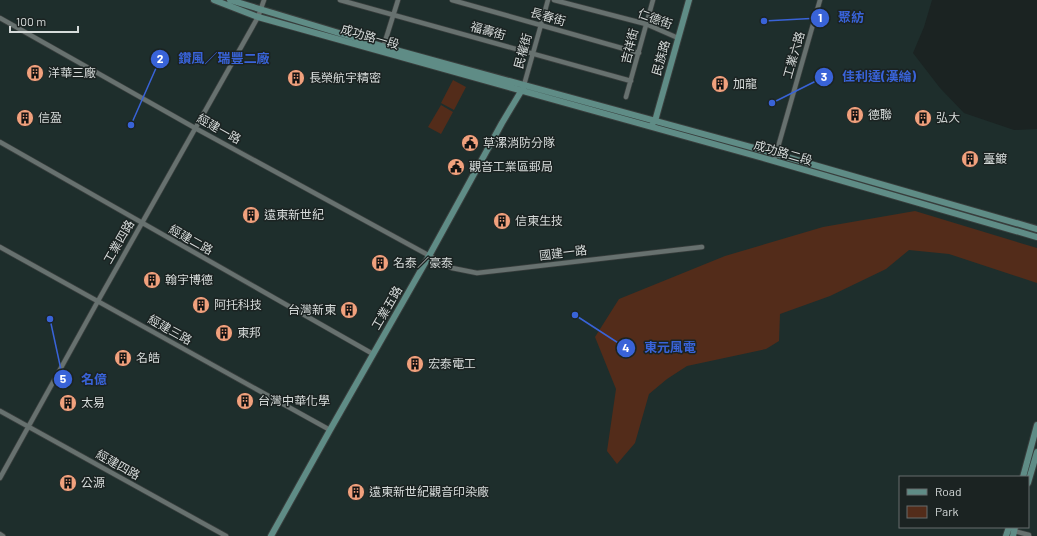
<svg xmlns="http://www.w3.org/2000/svg" width="1037" height="536" viewBox="0 0 1037 536" font-family="Barlow,'Noto Sans TC',sans-serif">
<style>
.built{fill:#1e2e2c;fill-rule:evenodd}
.green{fill:#532c1a}
.lines{fill:none;stroke-linecap:round;stroke-linejoin:round}
.street-casing{stroke:#383e3d;stroke-width:6}
.secondary-casing{stroke:#383e3d;stroke-width:8}
.street{stroke:#67716f;stroke-width:4.5}
.secondary{stroke:#5f8c86;stroke-width:6}
.labels{text-anchor:middle;stroke-width:3;stroke-linejoin:round;paint-order:stroke}
.street-label{font-size:12px;fill:#d6dbda;stroke:#1b2322}
.poi-label{font-size:12px;fill:#d6dbda;stroke:#1b2322;text-anchor:start}
.leader{fill:none;stroke:#3963d8;stroke-width:1.5}
.callout-dot{fill:#3963d8;stroke:#1b2322;stroke-width:1.5}
.mark-label{font-size:12px;text-anchor:middle;font-weight:bold;fill:#fff}
.callout-label{font-size:13px;text-anchor:middle;font-weight:bold;fill:#3963d8;stroke:#1b2322;stroke-width:3;stroke-linejoin:round;paint-order:stroke}
</style>
<rect width="100%" height="100%" fill="#1b2322"/>
<path class="built" d="M0 0H932L924 27 913 53 940 88 964 113 1014 130 1037 129V536H0ZM900 477H1028V527H900Z"/>
<path class="green" d="M453 80 466 87 454 110 441 103Z
M441 105 453 112 441 134 428 127Z
M915 211 1037 248V283L949 254 909 250 886 269 830 296 780 314 779 341 766 349 687 366 667 379 649 394 635 443 617 464 607 451 616 389 595 337 619 299 725 256 823 227Z"/>
<g class="lines">
<g class="street-casing">
<path id="street" d="M340 0 631 81
M452 0 639 53
M554 0 646 24 678 38
M0 18 195 128 452 268 477 273 702 247
M383 48 398 0
M524 85 548 0
M626 97 653 0
M0 142 373 354
M774 161 820 0
M0 247 330 430
M0 411 226 536
M0 478 98 301 258 17 264 0
M1014 531 1029 535V536
M0 534 3 536"/>
</g>
<g class="secondary-casing">
<path id="secondary" d="M214 0 258 17 774 161 1037 237
M230 0 392 49 776 154 1037 229
M653 123 655 121 689 0
M1023 477 1037 425
M1028 483 1037 452
M271 536 330 430 429 256 502 123 523 88
M1006 536 1009 527
M1013 536 1015 527"/>
</g>
<use href="#street" class="street"/>
<use href="#secondary" class="secondary"/>
</g>
<defs>
<g id="building-disc" transform="scale(0.9)"><circle r="9.5" fill="#f1a17d" stroke="#1b2322"/><path d="M-4-6H4V6H1V3H-1V6H-4ZM-2.5-4.3h1.7v1.8h-1.7ZM.8-4.3h1.7v1.8H.8ZM-2.5-1h1.7V.8h-1.7ZM.8-1h1.7V.8H.8Z" fill="#111"/></g>
<g id="civic-disc" transform="scale(0.9)"><circle r="9.5" fill="#f1a17d" stroke="#1b2322"/><path d="M-.6-6.5H3V-4.5H.6V-3L4-1V1h2V6H-6V1h2V-1L-.6-3ZM-1.2 2.5V6h2.4V2.5Z" fill="#111"/></g>
</defs>
<g fill-rule="evenodd">
<use href="#building-disc" x="35" y="73"/>
<use href="#building-disc" x="296" y="78"/>
<use href="#building-disc" x="720" y="84"/>
<use href="#building-disc" x="855" y="115"/>
<use href="#building-disc" x="25" y="118"/>
<use href="#building-disc" x="923" y="118"/>
<use href="#civic-disc" x="470" y="143"/>
<use href="#building-disc" x="970" y="159"/>
<use href="#civic-disc" x="456" y="167"/>
<use href="#building-disc" x="251" y="215"/>
<use href="#building-disc" x="502" y="221"/>
<use href="#building-disc" x="380" y="263"/>
<use href="#building-disc" x="152" y="280"/>
<use href="#building-disc" x="201" y="305"/>
<use href="#building-disc" x="349" y="310"/>
<use href="#building-disc" x="224" y="333"/>
<use href="#building-disc" x="123" y="358"/>
<use href="#building-disc" x="415" y="364"/>
<use href="#building-disc" x="245" y="401"/>
<use href="#building-disc" x="68" y="403"/>
<use href="#building-disc" x="68" y="483"/>
<use href="#building-disc" x="356" y="492"/>
</g>
<g class="labels">
<g class="street-label">
<text transform="translate(548 17) rotate(16)" y="4">長春街</text>
<text transform="translate(655 19) rotate(20)" y="4">仁德街</text>
<text transform="translate(488 31) rotate(16)" y="4">福壽街</text>
<text transform="translate(370 37) rotate(16)" y="4">成功路一段</text>
<text transform="translate(630 46) rotate(-76)" y="4">吉祥街</text>
<text transform="translate(523 51) rotate(-75)" y="4">民權街</text>
<text transform="translate(794 55) rotate(-74)" y="4">工業六路</text>
<text transform="translate(661 58) rotate(-74)" y="4">民族路</text>
<text transform="translate(219 129) rotate(29)" y="4">經建一路</text>
<text transform="translate(783 153) rotate(16)" y="4">成功路二段</text>
<text transform="translate(191 240) rotate(29)" y="4">經建二路</text>
<text transform="translate(119 242) rotate(-60)" y="4">工業四路</text>
<text transform="translate(563 253) rotate(-7)" y="4">國建一路</text>
<text transform="translate(387 308) rotate(-60)" y="4">工業五路</text>
<text transform="translate(170 330) rotate(29)" y="4">經建三路</text>
<text transform="translate(118 465) rotate(29)" y="4">經建四路</text>
</g>
<g class="poi-label">
<text x="48" y="77">洋華三廠</text>
<text x="309" y="82">長榮航宇精密</text>
<text x="733" y="88">加龍</text>
<text x="868" y="119">德聯</text>
<text x="38" y="122">信盈</text>
<text x="936" y="122">弘大</text>
<text x="483" y="147">草漯消防分隊</text>
<text x="983" y="163">臺鍍</text>
<text x="469" y="171">觀音工業區郵局</text>
<text x="264" y="219">遠東新世紀</text>
<text x="515" y="225">信東生技</text>
<text x="393" y="267">名泰／豪泰</text>
<text x="165" y="284">翰宇博德</text>
<text x="214" y="309">阿托科技</text>
<text x="336" y="314" text-anchor="end">台灣新東</text>
<text x="237" y="337">東邦</text>
<text x="136" y="362">名皓</text>
<text x="428" y="368">宏泰電工</text>
<text x="258" y="405">台灣中華化學</text>
<text x="81" y="407">太易</text>
<text x="81" y="487">公源</text>
<text x="369" y="496">遠東新世紀觀音印染廠</text>
</g>
</g>
<path class="leader" d="M764 21L820 18M131 125L160 59M772 103L824 77M575 315L626 348M50 319L63 379"/>
<g class="callout-dot">
<circle cx="764" cy="21" r="4"/>
<circle cx="131" cy="125" r="4"/>
<circle cx="772" cy="103" r="4"/>
<circle cx="575" cy="315" r="4"/>
<circle cx="50" cy="319" r="4"/>
<circle cx="820" cy="18" r="10"/>
<circle cx="160" cy="59" r="10"/>
<circle cx="824" cy="77" r="10"/>
<circle cx="626" cy="348" r="10"/>
<circle cx="63" cy="379" r="10"/>
</g>
<g class="mark-label">
<text x="820" y="22">1</text>
<text x="160" y="63">2</text>
<text x="824" y="81">3</text>
<text x="626" y="352">4</text>
<text x="63" y="383">5</text>
</g>
<g class="callout-label">
<text x="851" y="22">聚紡</text>
<text x="224" y="63">鑽風／瑞豐二廠</text>
<text x="879" y="81">佳利達(漢綸)</text>
<text x="670" y="352">東元風電</text>
<text x="94" y="384">名億</text>
</g>
<rect x="899" y="476" width="130" height="52" fill="#1b2322" stroke="#666d6c"/>
<rect x="907" y="489" width="20" height="6" fill="#5f8c86" stroke="#666d6c"/>
<text x="935" y="496" font-size="12" fill="#d6dbda">Road</text>
<rect x="907" y="506" width="20" height="12" fill="#532c1a" stroke="#666d6c"/>
<text x="935" y="516" font-size="12" fill="#d6dbda">Park</text>
<path d="M10 26v6h68v-6" fill="none" stroke="#d6dbda" stroke-width="2"/>
<text x="16" y="26" font-size="12" fill="#d6dbda" stroke="#1b2322" stroke-width="3" paint-order="stroke">100 m</text>
</svg>
